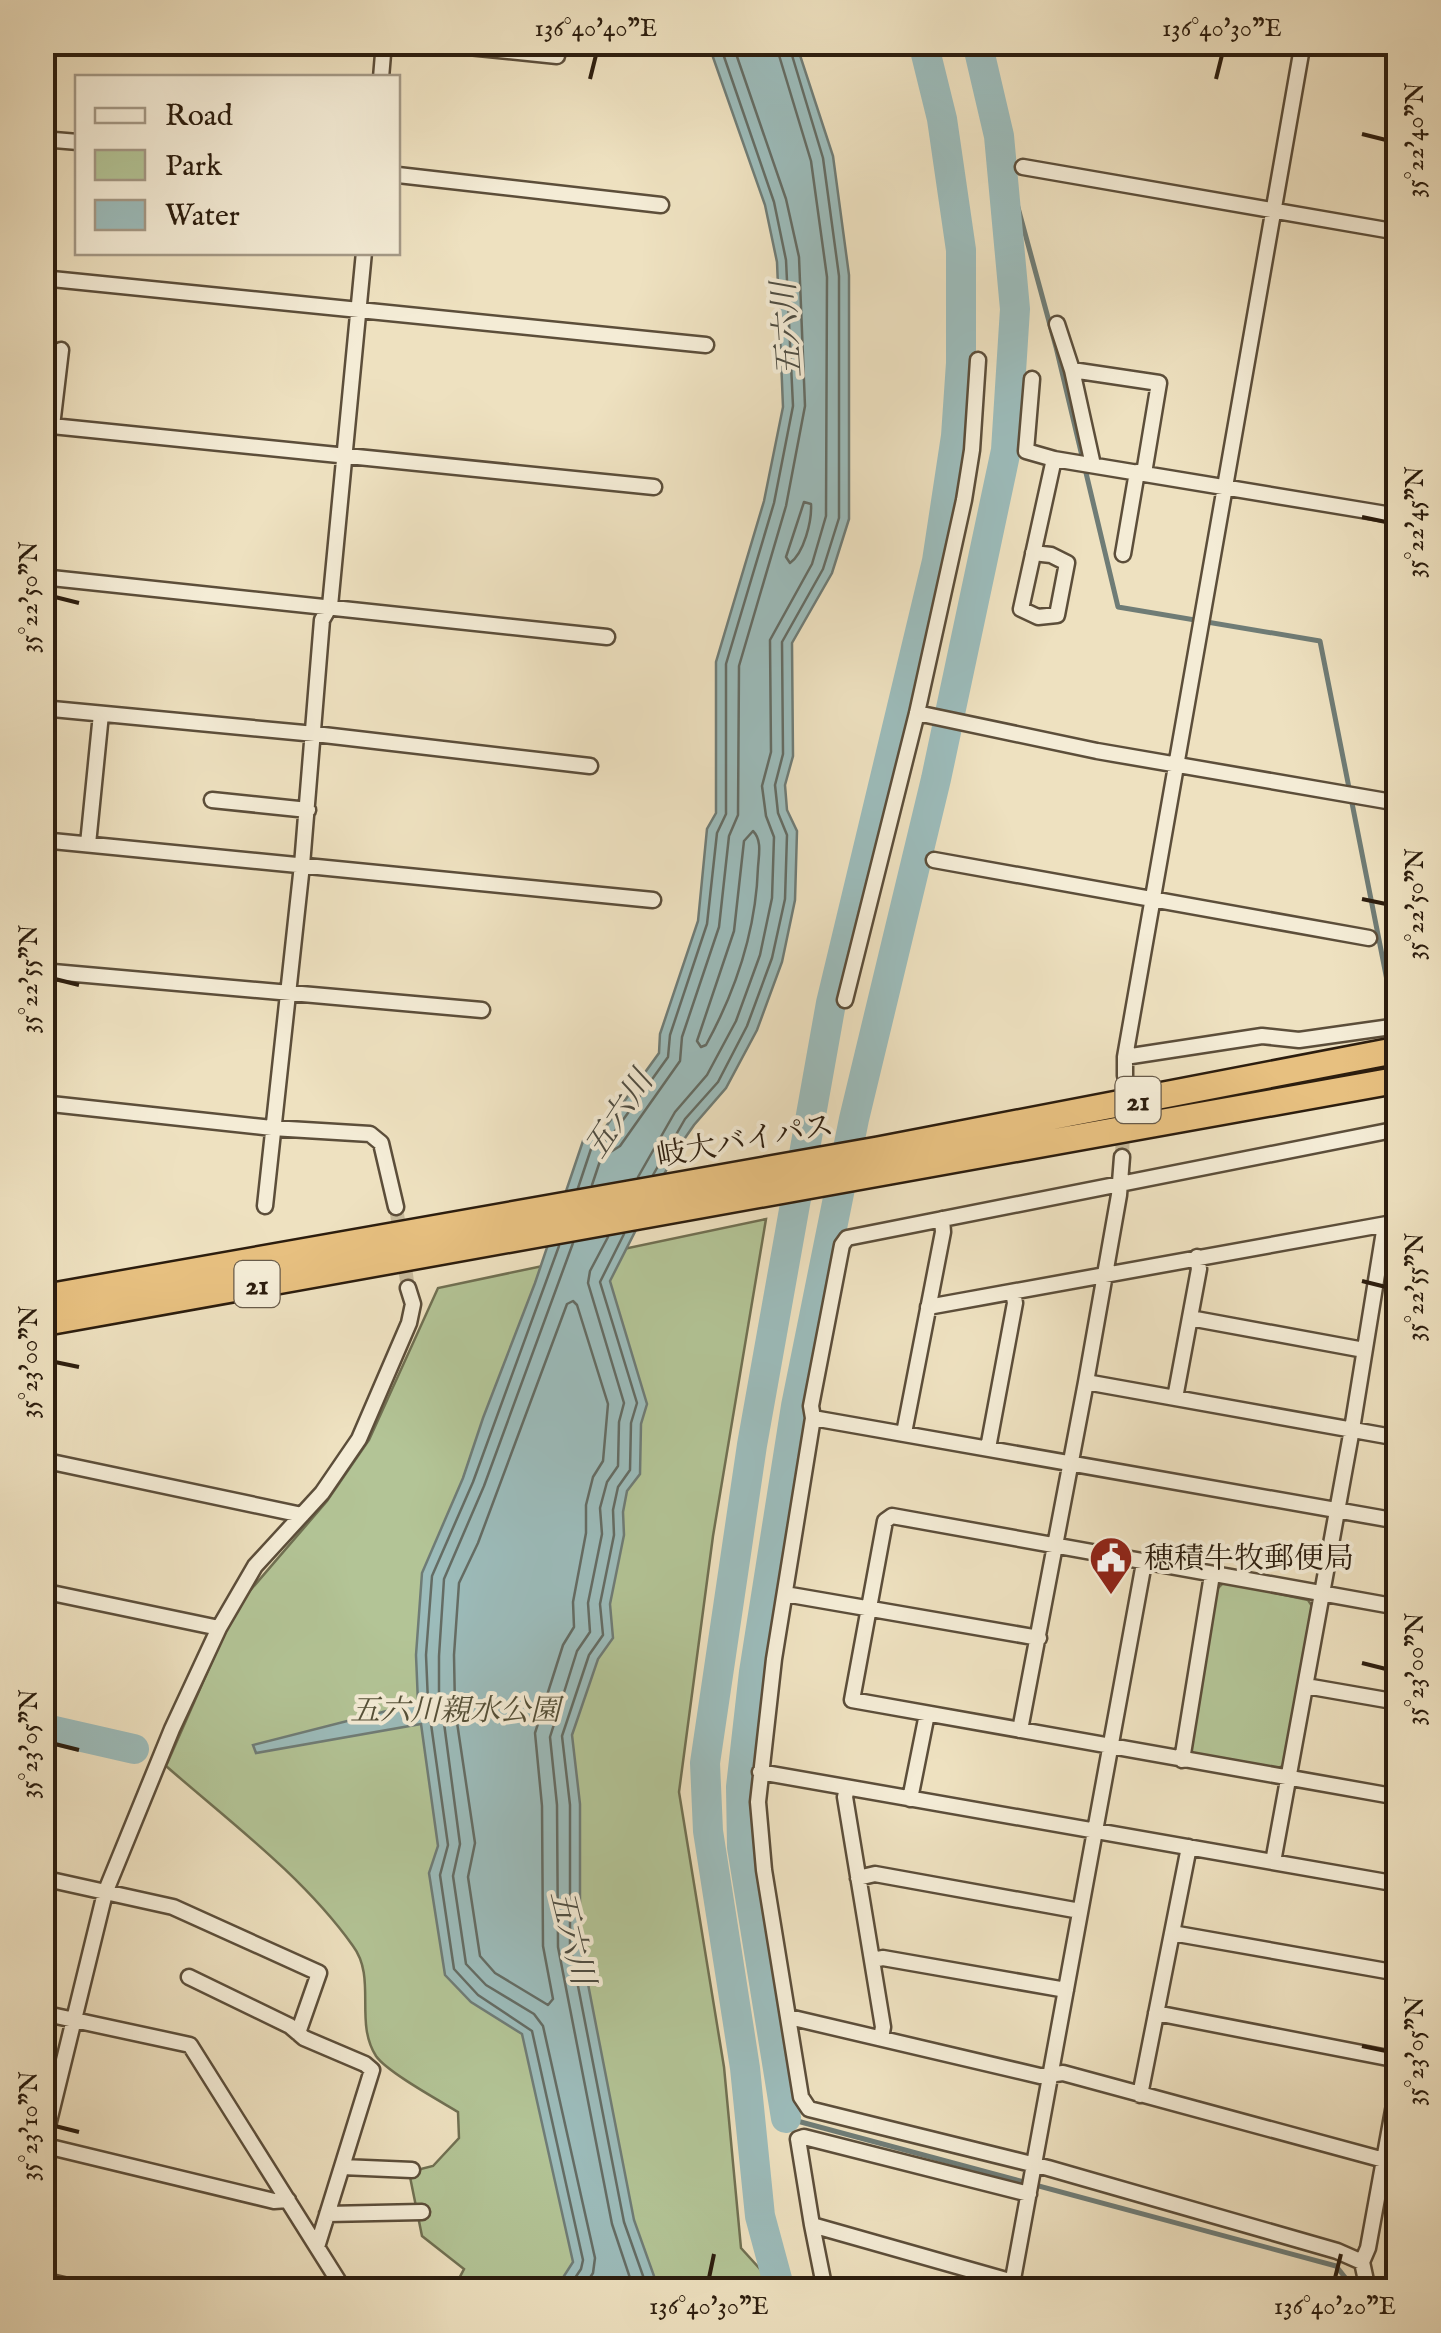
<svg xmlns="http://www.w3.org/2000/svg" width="1441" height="2333" viewBox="0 0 1441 2333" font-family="'IM FELL English','Noto Serif JP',serif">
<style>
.green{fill:#b3c496;stroke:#707052;stroke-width:2.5}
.water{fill:#9cbcbb;stroke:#6f7c76;stroke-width:2.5}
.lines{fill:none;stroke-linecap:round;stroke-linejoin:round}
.shore{stroke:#646c64;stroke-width:2.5}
.stream{stroke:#6f7c76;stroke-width:5}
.river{stroke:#9cbcbb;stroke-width:30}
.street-tunnel{stroke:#c7ba9c;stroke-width:14;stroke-dasharray:14 7;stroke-linecap:butt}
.street-casing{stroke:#5c4e3a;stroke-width:19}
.highway-casing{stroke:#2c1d0e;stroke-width:30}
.street{stroke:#f4ecd6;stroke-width:14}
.highway{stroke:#e7c080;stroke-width:25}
.ticks{fill:none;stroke:#2c1d0e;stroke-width:4}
.labels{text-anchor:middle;stroke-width:8;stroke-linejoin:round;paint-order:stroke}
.shield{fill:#f4ecd6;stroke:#685b4a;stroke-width:2.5}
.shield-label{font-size:28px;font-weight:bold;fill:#2c1d0e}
.street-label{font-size:30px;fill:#2c1d0e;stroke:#f4ecd6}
.poi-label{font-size:30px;fill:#2c1d0e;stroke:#f4ecd6;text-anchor:start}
.park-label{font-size:30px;font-style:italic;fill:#544f37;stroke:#f4ecd6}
.water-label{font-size:32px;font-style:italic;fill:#4e4d42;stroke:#f4ecd6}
.neatline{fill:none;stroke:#2c1d0e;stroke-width:4}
.ticks-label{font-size:25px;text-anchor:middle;fill:#2c1d0e}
</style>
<rect width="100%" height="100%" fill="#eee1c0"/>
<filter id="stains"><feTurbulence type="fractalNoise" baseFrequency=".002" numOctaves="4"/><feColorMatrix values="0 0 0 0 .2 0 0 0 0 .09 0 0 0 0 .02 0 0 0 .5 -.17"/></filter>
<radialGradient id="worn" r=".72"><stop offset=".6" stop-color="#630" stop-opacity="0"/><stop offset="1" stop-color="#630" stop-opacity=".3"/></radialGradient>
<path class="green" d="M766 1219 713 1536 679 1792 724 2067 741 2248 779 2290H453L464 2269 422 2236 409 2172 433 2166 459 2138 458 2112C440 2101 387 2072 376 2056 354 2022 377 1978 353 1946 303 1876 230 1822 166 1766L236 1607 327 1501 369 1440 438 1288Z
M1224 1582 1308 1600 1312 1606 1283 1766 1278 1768 1192 1753 1189 1743 1217 1589Z"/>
<path class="water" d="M708 43H796L833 156 849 275V519L832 573 792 643 793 756 785 785 787 810 797 831 795 900 782 962 757 1030 726 1088 694 1125 676 1151 610 1281 647 1404 641 1424 640 1474 627 1491 623 1512 624 1535 610 1604 613 1638 598 1659 572 1735 580 1804V1943L634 2220 659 2290H555L573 2262 522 2034 471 2002 445 1975 429 1873 438 1846 421 1724 256 1753 253 1745 418 1703 416 1655 422 1573 463 1478 483 1418 535 1283 583 1141 602 1132 659 1053 660 1034 698 921 707 829 716 813V662L764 501 783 407 777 262 765 205Z"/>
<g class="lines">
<path class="shore" d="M804 502 811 504C812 521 804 553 790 563L786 557Z
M753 831C762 840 759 854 758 867 756 930 736 990 706 1045L701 1047 697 1041 734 931 744 841Z
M653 1175 685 1119 718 1082 747 1026 772 958 785 899 787 835 778 813 775 785 783 754 782 642 823 569 839 518V276L823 158 788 42
M638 1177 675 1112 707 1075 736 1021 760 955 772 898 774 837 766 816 762 786 771 752 770 640 812 564 826 516 827 277 811 161 775 42
M592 1185 601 1158 620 1146 680 1061 682 1037 719 927 729 836 738 815 739 666 786 506 805 406 799 257 786 199 732 42
M578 1188 591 1149 610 1138 668 1057 670 1035 707 924 717 833 726 814V664L774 503 793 406 786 260 774 202 719 42
M624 1234 600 1282 637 1403 631 1423 630 1470 618 1487 613 1510 614 1535 600 1604 603 1635 589 1655 562 1736 570 1805V1945L624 2222 648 2290
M608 1237 590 1271 588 1283 624 1403 619 1422 618 1466 607 1482 600 1508 602 1534 588 1603 590 1632 577 1651 550 1737 557 1805 558 1947 612 2224 634 2290
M573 1243 484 1486 444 1579 439 1656V1710L444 1723 460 1844 453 1876 466 1964 486 1985 534 2014 543 2026 595 2258 593 2273 582 2290
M559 1246 473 1482 432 1576 426 1655 428 1702 424 1712 431 1724 448 1845 440 1875 454 1969 478 1995 532 2031 583 2260 581 2269 567 2290
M573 1301 577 1305 608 1404 603 1461 593 1477 586 1505V1533L573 1602 574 1627 563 1645 535 1733 542 1806 543 1946 553 1999 548 2005 495 1973 480 1956 468 1877 475 1843 455 1709 454 1655 459 1583 478 1543 567 1304Z"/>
<path class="stream" d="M1007 205 1017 204 1056 347 1118 607 1320 641 1398 1036
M786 2118 1336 2266 1355 2290"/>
<path class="river" d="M42 1728 134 1749
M786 2118 742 1847 741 1787 754 1672 796 1406 854 1119 936 779 1006 450 1015 309 999 136 977 42
M780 2290 760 2216 745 2068 708 1831 705 1763 752 1445 831 1003 937 561 956 436 961 363V250L942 119 923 42"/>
<path class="street-tunnel" d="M1122 1157 1125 1076
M396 1207 408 1288"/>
<g class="street-casing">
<path id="street" d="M418 42 557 56
M381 78 384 42
M42 139 78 142
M1023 167 1398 232
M398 175 661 205
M42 278 706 345
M1057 324 1072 370 1093 465
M1072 370 1159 383 1144 473
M1032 379 1026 451 1054 459 1021 609 1038 617 1057 615 1067 563 1051 555 1033 553
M42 425 654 487
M52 426 61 350
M1054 459 1398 516
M1123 554 1137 472
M42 577 607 637
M42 708 315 734 590 766
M917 713 1097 751 1398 803
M212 800 308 810
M42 840 653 900
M88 844 101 714
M934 860 1369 938
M42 971 482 1010
M845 1000 917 713 964 500 972 450 978 360
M1125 1057 1262 1036 1299 1040 1398 1026
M1125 1076V1057L1303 42
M42 1103 272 1128 370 1134 381 1143 396 1207
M265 1206 302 865 322 620 330 606 364 252
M928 1307 1398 1222
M1190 1318 1364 1350
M1086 1382 1398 1438
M1175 1398 1199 1269 1197 1257
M813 1418 1398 1521
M904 1433 943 1232 942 1219
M988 1448 1015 1303 1013 1292
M42 1460 302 1515
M42 1591 219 1628
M785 1594 1039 1638
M1398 1607 892 1516 885 1521 852 1700 1398 1797
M1306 1686 1398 1702
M1020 1730 1086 1382 1119 1195 1122 1157
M1182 1760 1212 1575
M760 1772 1398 1884
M847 1788 845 1797 883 2027 881 2038
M910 1799 927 1714
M1273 1862 1352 1429 1385 1225
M42 1878 173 1907 319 1973 298 2033
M858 1878 875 1874 1080 1911
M1172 1933 1398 1973
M872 1960 883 1958 1066 1990
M189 1977 290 2026 304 2038 365 2064 372 2070 317 2247
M42 2013 190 2045 344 2290
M1156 2013 1398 2060
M789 2017 1040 2076 1063 2073 1384 2160
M1140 2095 1189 1847
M42 2145 274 2201 288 2200
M42 2150 105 1893 172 1729 219 1628 255 1566 322 1493 359 1439 409 1323 413 1304 408 1288
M342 2167 412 2170
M327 2214 422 2212
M812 2225 825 2290
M1362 2262 1337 2251 1048 2168 809 2109 801 2097 764 1870 758 1802 774 1659 813 1418 811 1406 842 1245 847 1238 1398 1129
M42 2280 85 2290
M1013 2282 812 2225 798 2139 804 2137 1029 2194
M1011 2290 1144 1563
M1368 2290 1362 2262 1368 2248 1398 2083"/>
</g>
<g class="highway-casing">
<path id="highway" d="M42 1298 878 1150 1398 1050
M42 1323 1398 1080"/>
</g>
<use href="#street" class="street"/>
<use href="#highway" class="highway"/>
</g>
<path class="ticks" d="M590 79 596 55M1216 79 1222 55M1362 134 1386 140M1362 517 1386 522M55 597 79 603M1362 899 1386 904M55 979 79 985M1362 1281 1386 1287M55 1362 79 1367M1362 1663 1386 1669M55 1744 79 1750M1362 2046 1386 2051M55 2126 79 2132M709 2278 714 2254M1335 2278 1341 2254"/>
<defs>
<g id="civic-pin" transform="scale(2.25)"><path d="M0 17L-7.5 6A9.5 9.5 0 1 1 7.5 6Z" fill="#8f2418" stroke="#f4ecd6"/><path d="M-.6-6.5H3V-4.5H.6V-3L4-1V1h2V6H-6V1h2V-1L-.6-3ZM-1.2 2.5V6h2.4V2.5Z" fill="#fff"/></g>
</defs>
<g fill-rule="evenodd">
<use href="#civic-pin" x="1111" y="1558"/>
</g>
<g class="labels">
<g class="shield">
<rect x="1115.5" y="1077" width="45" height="46" rx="8"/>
<rect x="234.5" y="1261" width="45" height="46" rx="8"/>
</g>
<g class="shield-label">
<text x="1138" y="1110">21</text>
<text x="257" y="1294">21</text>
</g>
<g class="street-label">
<text transform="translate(745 1140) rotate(-10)" y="10">岐大バイパス</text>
</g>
<g class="poi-label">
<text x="1144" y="1568">穂積牛牧郵便局</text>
</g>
<g class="park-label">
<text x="455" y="1720">五六川親水公園</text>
</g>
<g class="water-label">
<text transform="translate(786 330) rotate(-94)" y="11">五六川</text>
<text transform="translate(618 1114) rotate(-57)" y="11">五六川</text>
<text transform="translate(573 1937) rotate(76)" y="11">五六川</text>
</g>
</g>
<rect width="1441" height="2333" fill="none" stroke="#eee1c0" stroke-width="110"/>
<rect x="75" y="75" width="325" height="180" fill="#f4ecd6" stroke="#a49986" stroke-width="2.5"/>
<rect x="95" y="108" width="50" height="15" fill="#f4ecd6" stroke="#a49986" stroke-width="2.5"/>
<text x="165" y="125" font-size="30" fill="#2c1d0e">Road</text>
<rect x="95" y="150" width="50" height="30" fill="#b3c496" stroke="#a49986" stroke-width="2.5"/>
<text x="165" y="175" font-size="30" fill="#2c1d0e">Park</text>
<rect x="95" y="200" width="50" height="30" fill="#9cbcbb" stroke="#a49986" stroke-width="2.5"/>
<text x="165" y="225" font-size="30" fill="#2c1d0e">Water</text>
<rect x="55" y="55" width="1331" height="2223" class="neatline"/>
<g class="ticks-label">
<text x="596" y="36">136°40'40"E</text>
<text x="1222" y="36">136°40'30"E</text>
<text transform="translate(1414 140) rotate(-90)" y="9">35°22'40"N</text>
<text transform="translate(1414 522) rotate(-90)" y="9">35°22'45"N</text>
<text transform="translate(28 597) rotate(-90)" y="9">35°22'50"N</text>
<text transform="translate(1414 904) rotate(-90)" y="9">35°22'50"N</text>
<text transform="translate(28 979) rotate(-90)" y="9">35°22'55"N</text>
<text transform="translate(1414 1287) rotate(-90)" y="9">35°22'55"N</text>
<text transform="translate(28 1362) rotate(-90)" y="9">35°23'00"N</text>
<text transform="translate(1414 1669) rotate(-90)" y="9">35°23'00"N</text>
<text transform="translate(28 1744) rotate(-90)" y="9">35°23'05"N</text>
<text transform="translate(1414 2051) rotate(-90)" y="9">35°23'05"N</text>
<text transform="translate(28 2126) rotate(-90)" y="9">35°23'10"N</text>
<text x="709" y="2314">136°40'30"E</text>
<text x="1335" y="2314">136°40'20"E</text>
</g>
<rect width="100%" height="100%" filter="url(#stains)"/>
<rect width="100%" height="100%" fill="url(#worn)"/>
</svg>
